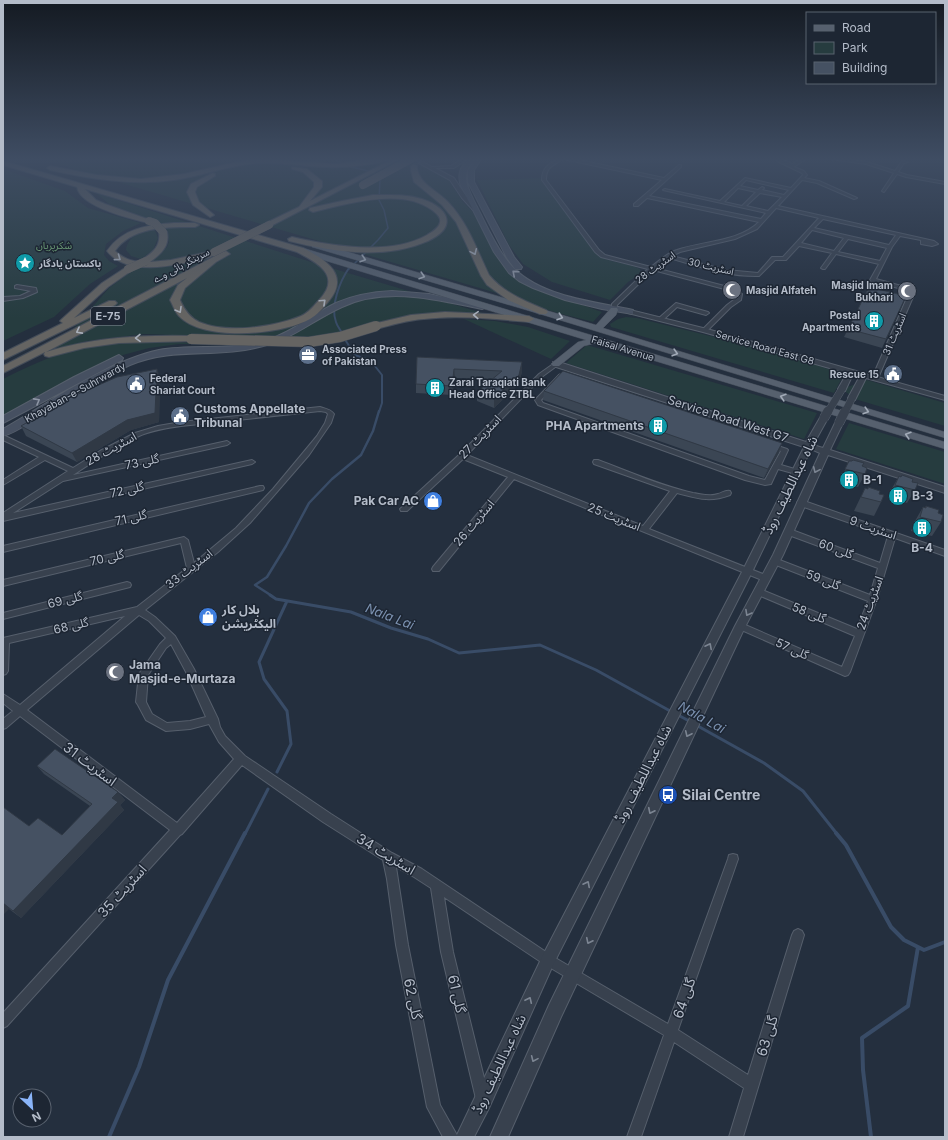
<svg xmlns="http://www.w3.org/2000/svg" width="948" height="1140" viewBox="0 0 948 1140" font-family="Inter,'Noto Sans Arabic',sans-serif">
<style>
.green{fill:#263c3f}
.lines{fill:none;stroke-linecap:round;stroke-linejoin:round}
.stream-far4{stroke:#394c67;stroke-width:1.5}
.stream-far3{stroke:#394c67;stroke-width:2}
.stream-far2{stroke:#394c67;stroke-width:2.5}
.stream-far1{stroke:#394c67;stroke-width:3}
.stream{stroke:#394c67;stroke-width:4}
.tertiary-tunnel{stroke:#3a4453;stroke-width:5.5;stroke-dasharray:5.5 2.5;stroke-linecap:butt}
.minor-casing{stroke:#565f6c;stroke-width:2}
.tertiary-casing{stroke:#565f6c;stroke-width:2}
.secondary-casing{stroke:#565f6c;stroke-width:2}
.primary-casing{stroke:#414a57;stroke-width:1}
.trunk-casing{stroke:#434c59;stroke-width:2}
.minor{fill:#38414e;fill-rule:evenodd}
.tertiary{fill:#38414e;fill-rule:evenodd}
.secondary{fill:#465061;fill-rule:evenodd}
.primary{fill:#56606e;fill-rule:evenodd}
.trunk{fill:#656462;fill-rule:evenodd}
.tertiary-bridge-far1-casing{stroke:#565f6c;stroke-width:8;stroke-linecap:butt}
.tertiary-bridge-casing{stroke:#565f6c;stroke-width:10;stroke-linecap:butt}
.trunk-bridge-far1-casing{stroke:#434c59;stroke-width:8;stroke-linecap:butt}
.trunk-bridge-casing{stroke:#434c59;stroke-width:11;stroke-linecap:butt}
.tertiary-bridge-far1{stroke:#38414e;stroke-width:7}
.tertiary-bridge{stroke:#38414e;stroke-width:9}
.trunk-bridge-far1{stroke:#656462;stroke-width:8}
.trunk-bridge{stroke:#656462;stroke-width:10}
.wall{fill:#3b4654}
.shaded-wall{fill:#303945}
.building{fill:#455162;stroke:#303945}
.oneway{stroke:#a8afba}
.oneway2{stroke:#a1aab7}
.oneway3{stroke:#8e96a5}
.oneway4{stroke:#7c8592}
.labels{text-anchor:middle;stroke-width:3;stroke-linejoin:round;paint-order:stroke}
.far-park-label{font-size:10px;fill:#6b9a76;stroke:#1d2633}
.far-poi-label{font-size:10px;font-weight:bold;fill:#b4bcc9;stroke:#1d2633;text-anchor:start}
.far-street-label{font-size:10px;fill:#b4bcc9;stroke:#1d2633}
.shield{fill:#1d2633;stroke:#878f9c;stroke-width:1}
.shield-label{font-size:11px;font-weight:bold;fill:#b4bcc9}
.poi-label{font-size:12px;font-weight:bold;fill:#b4bcc9;stroke:#1d2633;text-anchor:start}
.street-label{font-size:12px;fill:#b4bcc9;stroke:#1d2633}
.water-label{font-size:13px;font-style:italic;fill:#7c92b1;stroke:#1d2633}
.near-street-label{font-size:14px;fill:#b4bcc9;stroke:#1d2633}
.near-poi-label{font-size:14px;font-weight:bold;fill:#b4bcc9;stroke:#1d2633;text-anchor:start}
</style>
<rect width="100%" height="100%" fill="#242f3e"/>
<path class="green" d="M42 158H245C200 171 154 185 106 178 88 175 61 164 42 158Z
M246 158H336L346 163C313 163 280 160 246 158Z
M383 162 412 165V176C416 181 419 186 424 190 435 199 448 207 456 219 472 246 471 275 500 294L121 183 175 179 230 167 261 163 326 167Z
M421 165 448 179 463 202 472 211 511 273 529 286 602 312 593 322C556 312 504 305 485 267 475 247 468 225 454 207 442 194 424 187 418 171Z
M3 169 65 191 88 208 141 223 123 231 106 244 104 255 109 261 118 266 90 284 54 317 3 341Z
M540 178 589 240C598 266 619 259 640 269V274L628 282 610 300 552 282 523 264 509 245 477 180Z
M96 193 311 262 486 314 409 316 307 340 144 334 87 341 56 349 109 288 130 272 157 257 167 247 169 242 167 230 160 223 109 204Z
M154 228 158 238 153 250 141 259 131 256 126 250C128 235 142 232 154 228Z
M626 317 637 318 775 352 844 374 834 393 611 327 610 324 618 319Z
M464 319 495 321 528 327 570 341 551 359Z
M139 341 234 344H179L149 348 123 355 3 419V379C22 369 42 360 63 353 87 346 114 344 139 341Z
M587 345 817 413 804 439 566 363Z
M867 380 945 403V426L855 399 842 389Z
M849 423 945 452V484L836 449Z"/>
<g class="lines">
<path class="stream-far4" d="M331 158 343 164
M348 166 372 172 380 179 379 200 384 210 388 228 378 240 349 269"/>
<path class="stream-far3" d="M342 333C340 329 337 326 336 322 330 306 340 281 349 268
M344 338 355 355 371 361 382 375V403L379 412"/>
<path class="stream-far2" d="M272 596 255 585 267 577 286 546 309 503 332 479 361 455 373 431 379 411"/>
<path class="stream-far1" d="M270 595 276 599 351 612 391 628 428 639 459 653 540 645 596 670 672 712
M676 714 691 722
M696 725 764 763 803 791 837 834
M277 772 291 744 287 711 264 679 259 662 287 601
M245 834 268 789"/>
<path class="stream" d="M836 833 846 845 891 927 904 940 924 950 945 942
M109 1137 139 1067 168 980 245 833
M871 1137 863 1070 862 1038 908 1006 918 947"/>
<path class="tertiary-tunnel" d="M408 158 421 163"/>
<g class="minor-casing">
<path id="minor" d="M559 158H570L664 178 679 165H681V167L649 196 761 219 766 213 663 190 665 189 720 201 745 178 791 188 803 175 802 173 777 161 776 158H780L792 164 802 158H807L794 167 804 171 807 175 804 178 819 181 857 198 854 199 817 183 802 180 778 206 934 241 938 244 932 246 921 244V240L900 236 892 247 876 279 916 290 878 378 875 380 872 378 910 291 871 281 870 280 879 264 836 254 825 269H823L821 268 832 253 799 246 786 260H775L759 276C728 277 698 266 669 258L655 268 736 289 742 294 741 300 731 307 707 331H703V329L727 305 735 299 736 294 732 291 653 270 617 305 616 311H612V304L648 269 601 257 595 252 542 180C542 167 549 165 559 158ZM563 159 662 180 634 204V206H638L647 198 759 222C739 242 702 241 677 250 667 253 659 261 651 267L605 255 599 250 546 180C546 167 552 166 563 159ZM746 180 789 190 784 195 762 190 764 188 762 187 758 190 740 186ZM738 188 756 192 742 206 724 202ZM760 193 782 197 768 211 746 206ZM776 208 819 218 783 257H772L758 273 726 270 672 256 680 252 735 239 757 229ZM823 219 896 235 889 245 814 228ZM812 230 844 238 834 251 801 243ZM848 239 887 248 880 261 838 252Z
M823 158H839L867 162 895 171 902 161 908 162 904 163 898 172 907 175 945 182V184L906 177 897 174 884 192 882 191 894 173 866 164Z
M17 285 36 288 37 292 23 298 3 301V297L20 296 31 291 15 288V286Z
M676 303 708 312 709 313 706 315 677 307 663 320H659V318Z
M556 362 558 363V365L543 376 467 455 643 526 670 491 594 464 593 462 594 460H598C630 472 661 486 693 493 701 494 710 497 718 494 722 493 725 490 730 491L731 493 730 495C709 503 697 498 677 493L649 529 768 576 769 578 768 580H762L514 479 439 571H433L432 569 433 567 508 477 463 459 407 511H401L400 509 460 454 539 374Z
M561 374 787 449 788 450 781 465 798 470 800 472 796 474 778 469 771 484 765 485 745 480 538 405 535 400 536 399 559 375ZM562 378 781 451 765 480 749 476 543 403 541 400Z
M320 407C326 409 330 409 334 414L331 423 309 455 250 523 218 552 145 610 155 617 175 636 194 669 218 719 220 727 225 736 245 756 331 814 392 853 422 869 552 956 668 1024 728 859 729 855 733 854 737 855 738 859 678 1030 748 1075 792 935 794 931 798 929 802 931 804 935 743 1137H729L744 1088 674 1042 641 1137H627L664 1035 544 964 444 897 453 952 489 1098 487 1103 482 1105 477 1103 441 952 431 888 414 877 396 867 408 945 440 1105 458 1137H443L427 1107 396 945 387 879 383 860 323 822 242 765 182 834 180 835 7 1026 3 1028V1013L170 830 20 716 6 728 3 729V719L13 711 3 703V694L20 705 125 616 9 643 8 671 6 674 3 675V638L137 607 187 568 181 543 3 586V580L184 537 188 540 194 563 236 528 273 489 317 436 325 423 328 414 326 412 320 411 181 426C167 428 152 430 139 436 116 446 94 461 73 475L227 441 230 443 227 445 63 481 13 513 252 460 255 462 252 464 3 521V513L68 471 45 460 3 485V480L39 457 3 440V435L73 468 100 451 135 433 158 426 181 422ZM139 615 149 621 166 638 160 644 139 674 136 702 138 705 146 720 166 731 190 729 209 724 219 742 234 759 177 823 27 710ZM171 644 186 672 206 717 190 721 167 723 152 714 146 702 148 675 166 648Z
M260 486H263L264 488 263 490 3 552V546Z
M798 501H804L945 550V556L895 538 877 599 850 672 848 675 845 676 737 628 736 626 737 624H743L842 667 855 636 756 594 755 592 756 590H762L857 629 868 601 771 563 770 561 774 558 777 559 870 595 878 568 786 534 785 532 789 529 792 530 880 563 888 536 798 505 797 503Z
M127 582 130 583 131 585 130 587 3 619V613Z"/>
</g>
<g class="tertiary-casing">
<path id="tertiary" d="M463 158H469L454 168H435L454 178 466 196 477 208V210H473L462 198 450 180 419 163 423 162 432 167 451 166Z
M630 310 707 329 945 396V400L866 378 855 400H849L848 398 860 376 853 374 845 391H839L838 389 847 373 703 332 628 313 627 312Z
M553 362H559L806 442 821 416H827L828 418 813 445 823 448 836 421H842L843 423 830 450 945 487V493L828 455 783 555 745 627 561 1017 508 1137H490L549 1005 735 626 773 555 820 453 811 449 753 570 553 965 489 1108 474 1137H456L543 955 743 570 804 447 553 366Z"/>
</g>
<g class="secondary-casing">
<path id="secondary" d="M469 158H476C459 175 467 186 476 205 486 224 495 246 509 263 537 297 593 301 633 310V314L602 309 565 300 533 288 519 281 509 273 494 252 461 186C457 175 460 167 469 158Z
M477 159 480 161 474 170V182L514 257 522 267 521 269H515L507 258 468 182V170L475 160Z
M392 291 429 294 482 305 486 307 482 309C437 300 387 286 342 307 311 321 291 341 255 348 212 358 173 347 130 365 99 379 69 398 40 416 29 422 16 433 3 436V429C49 403 107 361 159 350 193 344 230 351 264 341 291 333 311 315 336 303 354 295 372 292 392 291Z
M119 355 123 358 122 360 3 423V416L74 377Z"/>
</g>
<g class="primary-casing">
<path id="primary" d="M312 243H318L596 325 611 308H617L618 310 616 315 603 328 945 432V438L540 314 312 247Z
M297 248H303L945 442V449L596 343 584 346 559 366H553L551 364 553 362 578 342 586 340 297 252Z"/>
</g>
<g class="trunk-casing">
<path id="trunk" d="M379 158H402L269 227 265 225 266 223 299 207 314 187V182L303 172 292 169V167L307 169 322 181V187L310 201 391 160C370 165 349 168 327 167 305 167 283 162 261 163 231 164 203 176 174 180 132 186 91 179 50 170L47 168 50 166 97 175 141 179 184 174 237 162 259 159 337 164Z
M3 161 303 248C326 260 351 275 328 302 323 308 317 315 310 319 282 335 203 342 179 316 175 312 173 305 170 300L178 285 187 278 46 352C94 337 141 335 191 336L196 339 195 341 119 343 84 348 49 357 45 356 44 354 45 352 3 373V366L223 252 226 251 230 254 216 262 185 288 180 300C184 309 189 317 199 322 227 334 274 327 301 316 308 313 314 306 319 300 342 276 318 263 297 252L85 189 96 200 105 204 153 221 149 223C132 219 80 207 77 187L3 165Z
M414 164 417 166C418 184 437 190 448 202 468 223 477 250 489 275 504 293 525 301 546 310L548 312 546 314H540L508 300 487 285 481 276 456 222 442 205 414 182 411 171V166Z
M213 173 215 174V176L197 187 195 192 199 202 214 215 210 217 193 205 187 192 191 184Z
M373 195C390 195 406 194 422 199 449 208 458 227 428 241 385 260 333 252 289 241L288 239 292 237C331 246 390 256 427 235 432 232 439 228 440 222 441 217 436 213 432 210 402 187 346 204 313 212L309 210 310 208 342 201Z
M174 223H195L199 225 195 227C169 227 132 226 115 251 124 259 131 261 142 262L143 259C153 252 161 246 159 232L163 230 167 232C170 246 161 254 150 262L171 260 208 252 212 255 211 257C181 264 129 279 107 251 123 228 147 225 174 223Z
M128 266 131 267 132 269 131 271 108 287 74 318 109 301H115L117 303 115 305 3 360V353L63 323 60 321 62 319 102 283Z
M445 312 529 316 534 319 529 322C494 319 459 315 424 319 408 320 392 325 376 329L371 326 373 324 411 315Z"/>
</g>
<use href="#minor" class="minor"/>
<use href="#tertiary" class="tertiary"/>
<use href="#secondary" class="secondary"/>
<use href="#primary" class="primary"/>
<use href="#trunk" class="trunk"/>
<g class="tertiary-bridge-far1-casing">
<path id="tertiary-bridge-far1" d="M828 412 842 389
M845 412 852 398"/>
</g>
<g class="tertiary-bridge-casing">
<path id="tertiary-bridge" d="M824 418 828 411
M839 423 845 411"/>
</g>
<g class="trunk-bridge-far1-casing">
<path id="trunk-bridge-far1" d="M363 185 413 158
M149 221 155 223 163 232
M214 252 269 225
M128 269 146 261"/>
</g>
<g class="trunk-bridge-casing">
<path id="trunk-bridge" d="M191 339 309 342 340 337 376 326"/>
</g>
<use href="#tertiary-bridge-far1" class="tertiary-bridge-far1"/>
<use href="#tertiary-bridge" class="tertiary-bridge"/>
<use href="#trunk-bridge-far1" class="trunk-bridge-far1"/>
<use href="#trunk-bridge" class="trunk-bridge"/>
</g>
<path class="wall" d="M906 296 882 348 844 337 848 329Z
M417 357 522 362V371L519 384 494 408 477 401V392L492 379 455 378 452 395 416 393V384Z
M160 378 159 422 131 430 77 462 26 436 21 426Z
M544 391 782 443 779 452 764 478 543 400Z
M849 461 862 466 865 474 858 487 839 483Z
M902 475 912 482 915 490 907 503 888 498 891 490 899 476 901 477Z
M865 488 879 494 881 502 874 516 854 511Z
M926 506 938 513 941 522 932 536 911 531 915 521 923 507 925 508Z
M37 766 118 792 125 800 120 805 124 810 21 918 9 909 29 826 62 835 90 806 44 774Z"/>
<path class="shaded-wall" d="M522 362V371L519 384 494 408V399Z
M157 369 160 378 159 422 131 430 77 462 72 453 127 420Z
M454 369 455 378 452 395V386Z
M782 443 779 452 764 478 768 469Z
M118 792 125 800 120 805 124 810 21 918 13 911Z
M3 903 10 908 3 915Z"/>
<path class="building" d="M869 287 906 296 886 339 848 329Z
M417 357 522 362 519 375 494 399 477 392 502 371 454 369 452 386 416 384Z
M157 369 155 413 127 420 72 453 21 426 69 398 117 377Z
M563 371 782 443 768 469 544 391Z
M853 460 864 463 862 466 867 468 865 474 845 469 849 461H852Z
M902 475 913 479 912 482 918 483 915 490 895 485 899 476 901 477Z
M868 487 880 491 879 494 884 495 881 502 861 497 865 488 868 489Z
M926 506 939 510 938 513 943 515 941 522 920 517 923 507 926 508Z
M55 749 118 792 112 798 118 802 13 911 3 903V807L29 826 38 818 62 835 92 804 37 766Z"/>
<defs><path id="oneway-chevron" d="M-2-3.5L2.5 0L-2 3.5" fill="none" stroke-width="1.6" stroke-linecap="round" stroke-linejoin="round"/></defs>
<g class="oneway">
<use href="#oneway-chevron" transform="translate(474 252) rotate(66)"/>
<use href="#oneway-chevron" transform="translate(118 258) rotate(36)"/>
<use href="#oneway-chevron" transform="translate(323 302) rotate(-43)"/>
<use href="#oneway-chevron" transform="translate(179 310) rotate(60)"/>
<use href="#oneway-chevron" transform="translate(476 315) rotate(-177)"/>
<use href="#oneway-chevron" transform="translate(79 331) rotate(152)"/>
<use href="#oneway-chevron" transform="translate(138 338) rotate(179)"/>
</g>
<g class="oneway2">
<use href="#oneway-chevron" transform="translate(363 259) rotate(17)"/>
<use href="#oneway-chevron" transform="translate(422 276) rotate(17)"/>
<use href="#oneway-chevron" transform="translate(560 317) rotate(18)"/>
<use href="#oneway-chevron" transform="translate(675 353) rotate(16)"/>
<use href="#oneway-chevron" transform="translate(783 397) rotate(-163)"/>
<use href="#oneway-chevron" transform="translate(866 411) rotate(17)"/>
<use href="#oneway-chevron" transform="translate(908 435) rotate(-163)"/>
</g>
<g class="oneway3">
<use href="#oneway-chevron" transform="translate(515 273) rotate(-139)"/>
<use href="#oneway-chevron" transform="translate(37 401) rotate(-29)"/>
</g>
<g class="oneway4">
<use href="#oneway-chevron" transform="translate(816 470) rotate(114)"/>
<use href="#oneway-chevron" transform="translate(748 613) rotate(119)"/>
<use href="#oneway-chevron" transform="translate(709 646) rotate(-63)"/>
<use href="#oneway-chevron" transform="translate(688 734) rotate(115)"/>
<use href="#oneway-chevron" transform="translate(651 811) rotate(116)"/>
<use href="#oneway-chevron" transform="translate(587 884) rotate(-63)"/>
<use href="#oneway-chevron" transform="translate(589 941) rotate(116)"/>
<use href="#oneway-chevron" transform="translate(529 1000) rotate(-65)"/>
<use href="#oneway-chevron" transform="translate(534 1059) rotate(114)"/>
</g>
<linearGradient id="sky" x2="0" y2="1"><stop stop-color="#141a22"/><stop offset="0.5" stop-color="#3f4d63"/><stop offset="1" stop-color="#3f4d63" stop-opacity="0"/></linearGradient>
<rect width="948" height="318" fill="url(#sky)"/>
<defs>
<g id="sight-disc" transform="scale(1)"><circle r="9.5" fill="#0f9aa8" stroke="#1d2633"/><path d="M0-6L1.8-2.2L6-1.7L2.9 1.2L3.7 5.4L0 3.3L-3.7 5.4L-2.9 1.2L-6-1.7L-1.8-2.2Z" fill="#fff"/></g>
<g id="mosque-disc" transform="scale(1)"><circle r="9.5" fill="#6b7280" stroke="#1d2633"/><path d="M3.5-4.9A6 6 0 1 0 3.5 4.9A5 5 0 1 1 3.5-4.9Z" fill="#fff"/></g>
<g id="building-disc" transform="scale(1)"><circle r="9.5" fill="#0f9aa8" stroke="#1d2633"/><path d="M-4-6H4V6H1V3H-1V6H-4ZM-2.5-4.3h1.7v1.8h-1.7ZM.8-4.3h1.7v1.8H.8ZM-2.5-1h1.7V.8h-1.7ZM.8-1h1.7V.8H.8Z" fill="#fff"/></g>
<g id="office-disc" transform="scale(1)"><circle r="9.5" fill="#5c6f8a" stroke="#1d2633"/><path d="M-6-3h4V-5.5h4V-3h4V5H-6ZM-1-4.5V-3h2v-1.5ZM-6 0V1H6V0Z" fill="#fff"/></g>
<g id="civic-disc" transform="scale(1)"><circle r="9.5" fill="#5c6f8a" stroke="#1d2633"/><path d="M-.6-6.5H3V-4.5H.6V-3L4-1V1h2V6H-6V1h2V-1L-.6-3ZM-1.2 2.5V6h2.4V2.5Z" fill="#fff"/></g>
<g id="shop-disc" transform="scale(1)"><circle r="9.5" fill="#3f7fe0" stroke="#1d2633"/><path d="M-5-2.5h2.3a2.7 3.5 0 0 1 5.4 0H5L5.5 6h-11ZM-1.5-2.5h3a1.5 2.3 0 0 0-3 0Z" fill="#fff"/></g>
<g id="bus-disc" transform="scale(1)"><circle r="9.5" fill="#1a4fb4" stroke="#1d2633"/><path d="M-5-6H5V4H4V6H2V4H-2V6H-4V4H-5ZM-3.5-4V0h7V-4ZM-3.5 1.2v1.5H-2V1.2ZM2 1.2v1.5H3.5V1.2Z" fill="#fff"/></g>
</defs>
<g fill-rule="evenodd">
<use href="#sight-disc" x="25" y="263"/>
<use href="#mosque-disc" x="732" y="290"/>
<use href="#mosque-disc" x="907" y="291"/>
<use href="#building-disc" x="874" y="321"/>
<use href="#office-disc" x="308" y="355"/>
<use href="#civic-disc" x="893" y="374"/>
<use href="#civic-disc" x="136" y="384"/>
<use href="#building-disc" x="435" y="388"/>
<use href="#civic-disc" x="180" y="416"/>
<use href="#building-disc" x="658" y="426"/>
<use href="#building-disc" x="849" y="480"/>
<use href="#building-disc" x="898" y="496"/>
<use href="#shop-disc" x="433" y="501"/>
<use href="#building-disc" x="922" y="528"/>
<use href="#shop-disc" x="208" y="617"/>
<use href="#mosque-disc" x="115" y="672"/>
<use href="#bus-disc" x="668" y="795"/>
</g>
<g class="labels">
<g class="far-park-label">
<text x="54" y="249">شکرپریاں</text>
</g>
<g class="far-poi-label">
<text x="39" y="267">پاکستان یادگار</text>
<text x="893" y="289" text-anchor="end">Masjid Imam<tspan x="893" dy="12">Bukhari</tspan></text>
<text x="746" y="294">Masjid Alfateh</text>
<text x="860" y="319" text-anchor="end">Postal<tspan x="860" dy="12">Apartments</tspan></text>
<text x="322" y="353">Associated Press<tspan x="322" dy="12">of Pakistan</tspan></text>
<text x="879" y="378" text-anchor="end">Rescue 15</text>
<text x="150" y="382">Federal<tspan x="150" dy="12">Shariat Court</tspan></text>
<text x="449" y="386">Zarai Taraqiati Bank<tspan x="449" dy="12">Head Office ZTBL</tspan></text>
</g>
<g class="far-street-label">
<text transform="translate(181 265) rotate(-28)" y="4">سرینگر ہائی وے</text>
<text transform="translate(711 266) rotate(13)" y="4">اسٹریٹ 30</text>
<text transform="translate(655 267) rotate(-36)" y="4">اسٹریٹ 28</text>
<text transform="translate(894 334) rotate(-67)" y="4">اسٹریٹ 31</text>
<text transform="translate(765 347) rotate(16)" y="4">Service Road East G8</text>
<text transform="translate(623 348) rotate(17)" y="4">Faisal Avenue</text>
<text transform="translate(75 392) rotate(-29)" y="4">Khayaban-e-Suhrwardy</text>
</g>
<rect class="shield" x="91" y="307" width="34" height="18" rx="3"/>
<g class="shield-label">
<text x="108" y="320">E-75</text>
</g>
<g class="poi-label">
<text x="194" y="413">Customs Appellate<tspan x="194" dy="14">Tribunal</tspan></text>
<text x="644" y="430" text-anchor="end">PHA Apartments</text>
<text x="863" y="484">B-1</text>
<text x="912" y="500">B-3</text>
<text x="419" y="505" text-anchor="end">Pak Car AC</text>
<text x="922" y="552" text-anchor="middle">B-4</text>
<text x="222" y="614">بلال کار<tspan x="222" dy="14">الیکٹریشن</tspan></text>
<text x="129" y="669">Jama<tspan x="129" dy="14">Masjid-e-Murtaza</tspan></text>
</g>
<g class="street-label">
<text transform="translate(728 419) rotate(18)" y="4">Service Road West G7</text>
<text transform="translate(480 437) rotate(-46)" y="4">اسٹریٹ 27</text>
<text transform="translate(111 449) rotate(-29)" y="4">اسٹریٹ 28</text>
<text transform="translate(142 462) rotate(-12)" y="4">گلی 73</text>
<text transform="translate(127 490) rotate(-13)" y="4">گلی 72</text>
<text transform="translate(614 517) rotate(22)" y="4">اسٹریٹ 25</text>
<text transform="translate(131 518) rotate(-13)" y="4">گلی 71</text>
<text transform="translate(474 523) rotate(-50)" y="4">اسٹریٹ 26</text>
<text transform="translate(873 528) rotate(19)" y="4">اسٹریٹ 9</text>
<text transform="translate(836 549) rotate(20)" y="4">گلی 60</text>
<text transform="translate(107 558) rotate(-13)" y="4">گلی 70</text>
<text transform="translate(189 569) rotate(-38)" y="4">اسٹریٹ 33</text>
<text transform="translate(823 580) rotate(21)" y="4">گلی 59</text>
<text transform="translate(65 600) rotate(-14)" y="4">گلی 69</text>
<text transform="translate(870 603) rotate(-70)" y="4">اسٹریٹ 24</text>
<text transform="translate(809 613) rotate(22)" y="4">گلی 58</text>
<text transform="translate(71 626) rotate(-13)" y="4">گلی 68</text>
<text transform="translate(792 649) rotate(24)" y="4">گلی 57</text>
</g>
<g class="water-label">
<text transform="translate(390 616) rotate(21)" y="5">Nala Lai</text>
<text transform="translate(702 717) rotate(29)" y="5">Nala Lai</text>
</g>
<g class="near-street-label">
<text transform="translate(790 485) rotate(-64)" y="5">شاہ عبداللطیف روڈ</text>
<text transform="translate(90 764) rotate(37)" y="5">اسٹریٹ 31</text>
<text transform="translate(643 774) rotate(-63)" y="5">شاہ عبداللطیف روڈ</text>
<text transform="translate(386 854) rotate(31)" y="5">اسٹریٹ 34</text>
<text transform="translate(122 891) rotate(-48)" y="5">اسٹریٹ 35</text>
<text transform="translate(457 994) rotate(77)" y="5">گلی 61</text>
<text transform="translate(684 998) rotate(-71)" y="5">گلی 64</text>
<text transform="translate(413 999) rotate(78)" y="5">گلی 62</text>
<text transform="translate(767 1036) rotate(-73)" y="5">گلی 63</text>
<text transform="translate(499 1064) rotate(-65)" y="5">شاہ عبداللطیف روڈ</text>
</g>
<g class="near-poi-label">
<text x="682" y="800">Silai Centre</text>
</g>
</g>
<rect width="948" height="1140" fill="none" stroke="#b4bcc9" stroke-width="8"/>
<rect x="806" y="12" width="130" height="72" fill="#1d2633" stroke="#59626f"/>
<rect x="814" y="25" width="20" height="6" fill="#56606e" stroke="#59626f"/>
<text x="842" y="32" font-size="12" fill="#b4bcc9">Road</text>
<rect x="814" y="42" width="20" height="12" fill="#263c3f" stroke="#59626f"/>
<text x="842" y="52" font-size="12" fill="#b4bcc9">Park</text>
<rect x="814" y="62" width="20" height="12" fill="#455162" stroke="#59626f"/>
<text x="842" y="72" font-size="12" fill="#b4bcc9">Building</text>
<g transform="translate(32 1108) rotate(154)"><circle r="19" fill="#1d2633" stroke="#59626f"/>
<path d="M0-3L7 15L0 10L-7 15Z" fill="#8ab4f8"/>
<text y="-6" font-size="11" font-weight="bold" text-anchor="middle" fill="#b4bcc9">N</text>
</g>
</svg>
